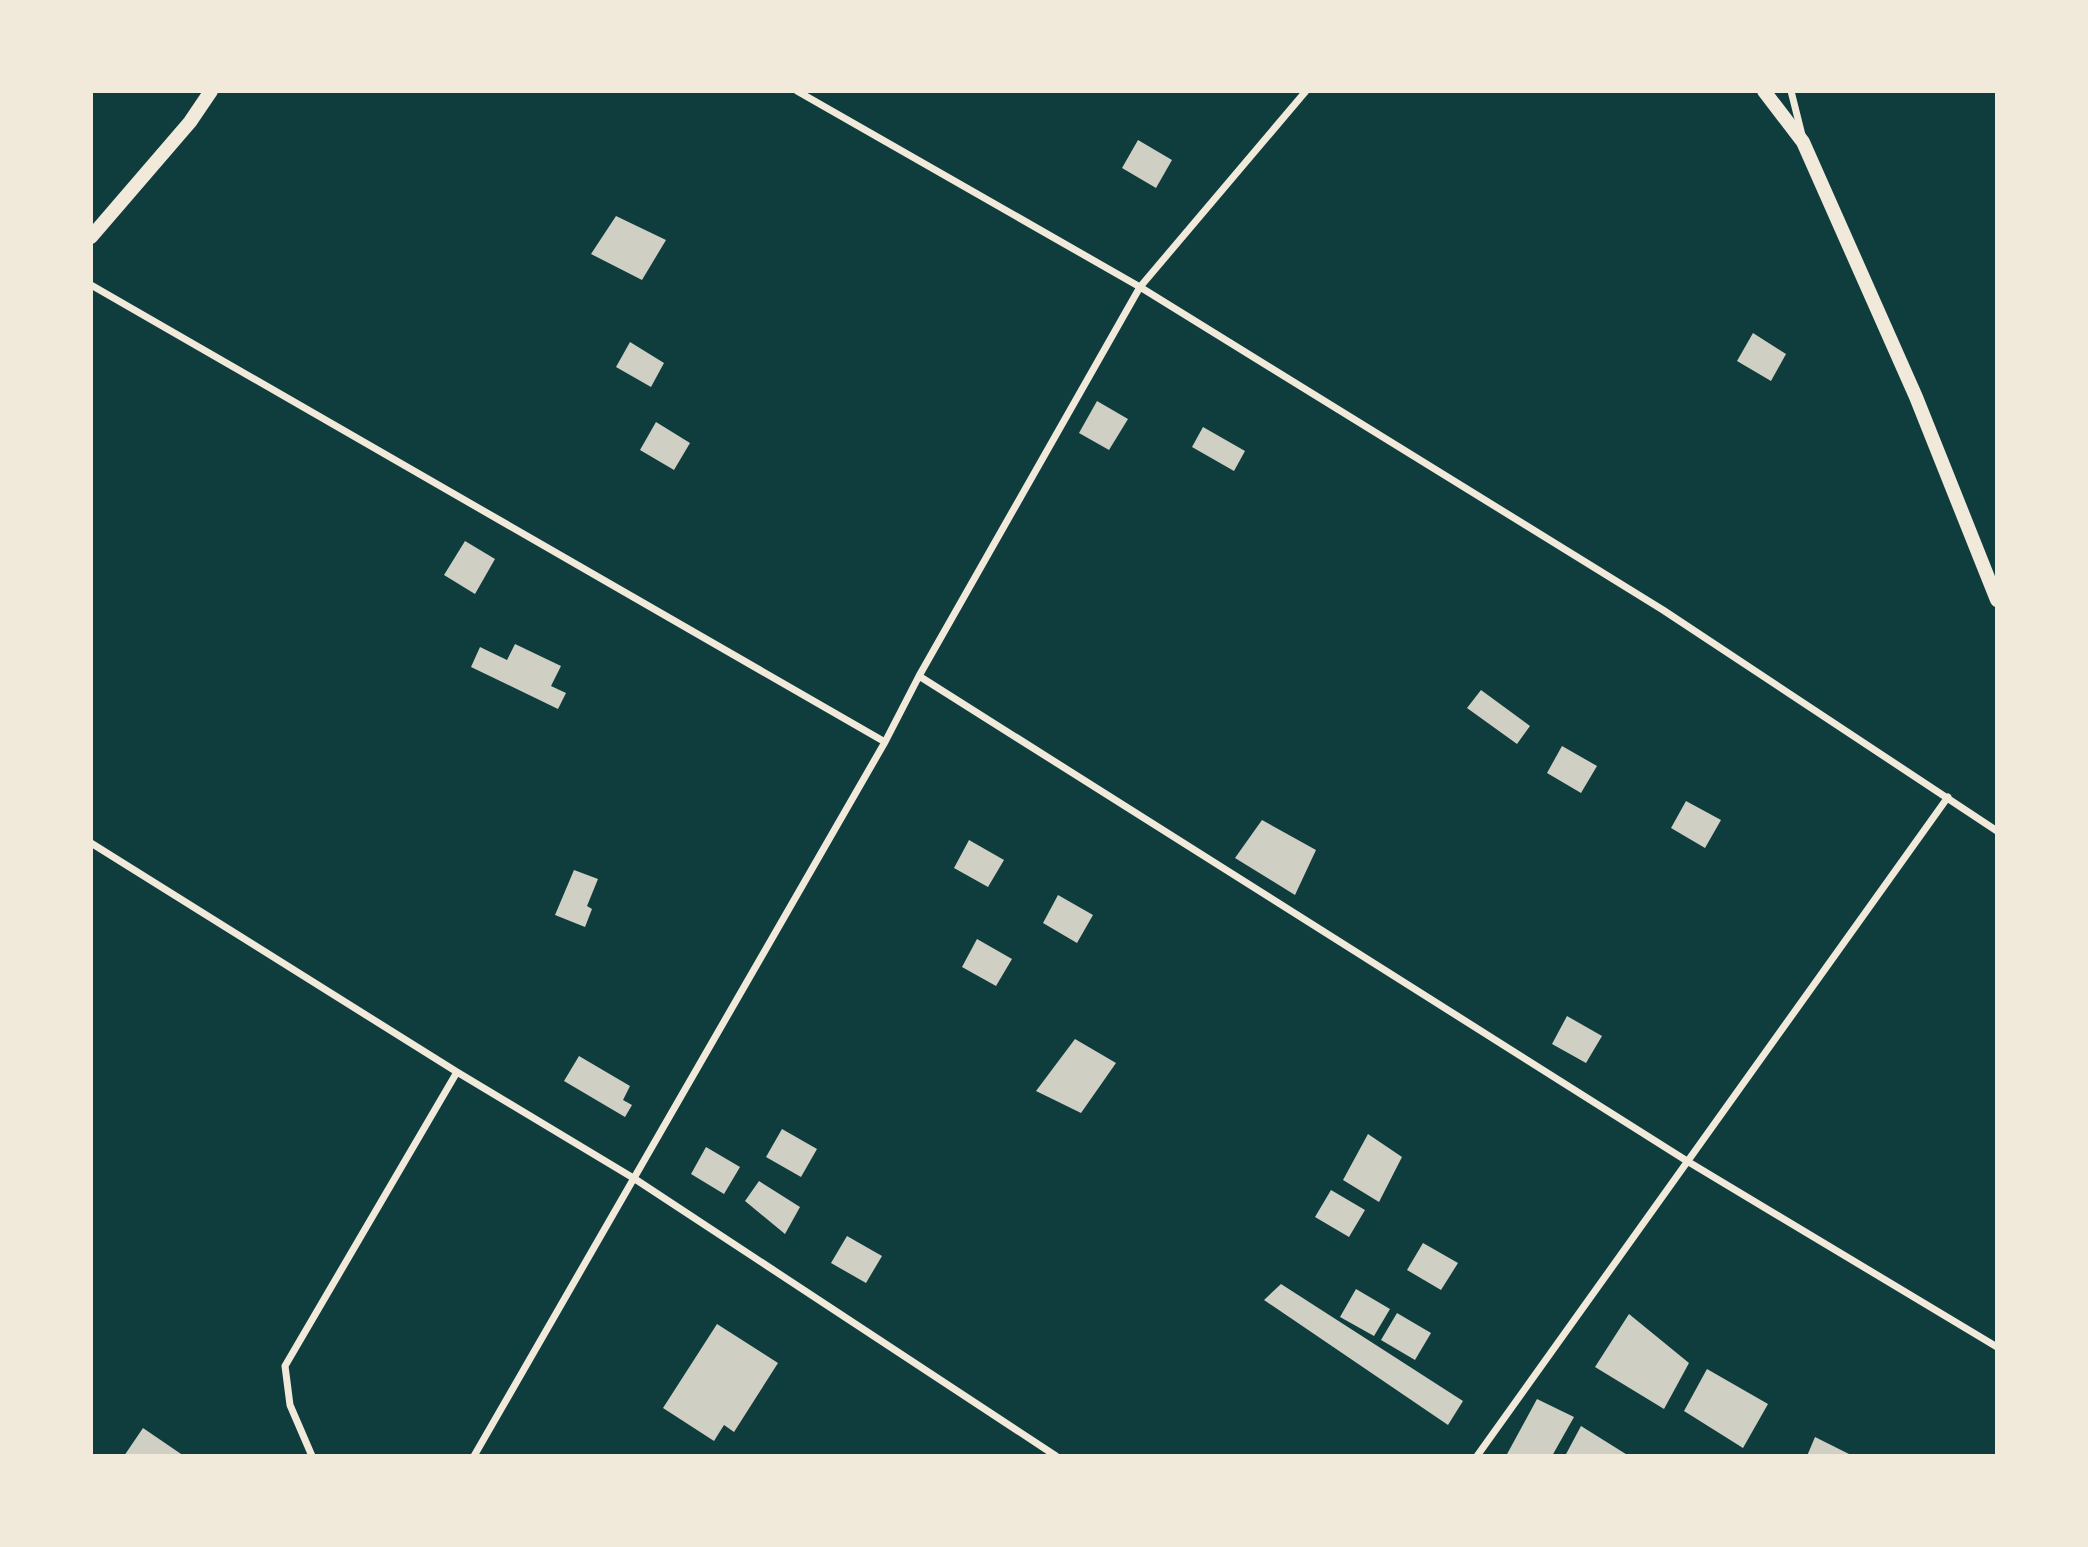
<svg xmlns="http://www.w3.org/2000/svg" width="2088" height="1547" viewBox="0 0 2088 1547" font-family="'Archivo Narrow',sans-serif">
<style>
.building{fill:#cfcfc3}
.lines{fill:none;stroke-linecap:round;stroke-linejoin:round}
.minor{stroke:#f1e9da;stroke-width:7}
.secondary{stroke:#f1e9da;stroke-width:14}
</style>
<rect width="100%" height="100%" fill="#0f3d3e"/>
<path class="building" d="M1138 140 1172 160 1156 188 1122 168Z
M616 216 666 240 642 280 591 254Z
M1753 333 1786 354 1771 381 1737 361Z
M630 342 664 363 651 387 616 367Z
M1097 401 1128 419 1109 450 1079 433Z
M656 422 690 443 674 470 640 450Z
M1203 427 1245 451 1234 471 1192 447Z
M465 541 495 559 475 594 444 575Z
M515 644 561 666 551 686 566 693 558 709 471 667 480 647 507 660Z
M1481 690 1530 726 1517 744 1467 708Z
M1562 746 1597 766 1581 793 1547 773Z
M1686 801 1721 820 1705 848 1671 828Z
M1262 820 1316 850 1295 895 1235 858Z
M969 840 1004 860 988 887 954 868Z
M574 870 598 879 587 906 592 909 585 927 555 915Z
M1058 895 1093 915 1077 943 1043 923Z
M977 939 1012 959 996 986 962 967Z
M1567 1016 1602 1036 1586 1063 1552 1044Z
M1075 1039 1116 1063 1081 1113 1036 1091Z
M579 1056 630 1086 623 1100 632 1105 625 1117 564 1081Z
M782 1129 817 1149 801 1177 766 1157Z
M1368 1134 1402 1157 1379 1202 1343 1180Z
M706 1147 740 1167 724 1194 691 1174Z
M759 1181 800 1207 785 1234 745 1201Z
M1331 1190 1365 1210 1349 1237 1315 1217Z
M847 1236 882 1256 866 1283 831 1263Z
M1423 1243 1458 1263 1441 1290 1407 1270Z
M1281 1284 1463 1401 1448 1425 1264 1300Z
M1356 1289 1390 1309 1374 1336 1340 1317Z
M1397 1313 1431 1333 1415 1360 1381 1340Z
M1629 1314 1689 1363 1664 1409 1595 1367Z
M717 1324 778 1363 734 1432 724 1425 714 1441 663 1408Z
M1707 1369 1768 1404 1743 1448 1684 1411Z
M1537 1399 1574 1417 1552 1456H1506Z
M1581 1426 1629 1456H1565Z
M143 1428 184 1456H124Z
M1815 1437 1853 1456H1807Z"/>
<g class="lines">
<path class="minor" d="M797 91 1140 287 1663 610 1997 831
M1791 91 1802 135
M91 285 885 742
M919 676 1687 1161 1997 1347
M91 843 457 1072 635 1179 1056 1456
M312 1456 290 1405 285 1366 457 1072
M474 1456 885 742 919 676 1140 287 1306 91
M1477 1456 1948 797"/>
<path class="secondary" d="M1764 91 1803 142 1916 397 1997 600
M91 237 190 122 211 91"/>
</g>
<rect width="2088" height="1547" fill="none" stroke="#f1e9da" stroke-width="186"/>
</svg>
